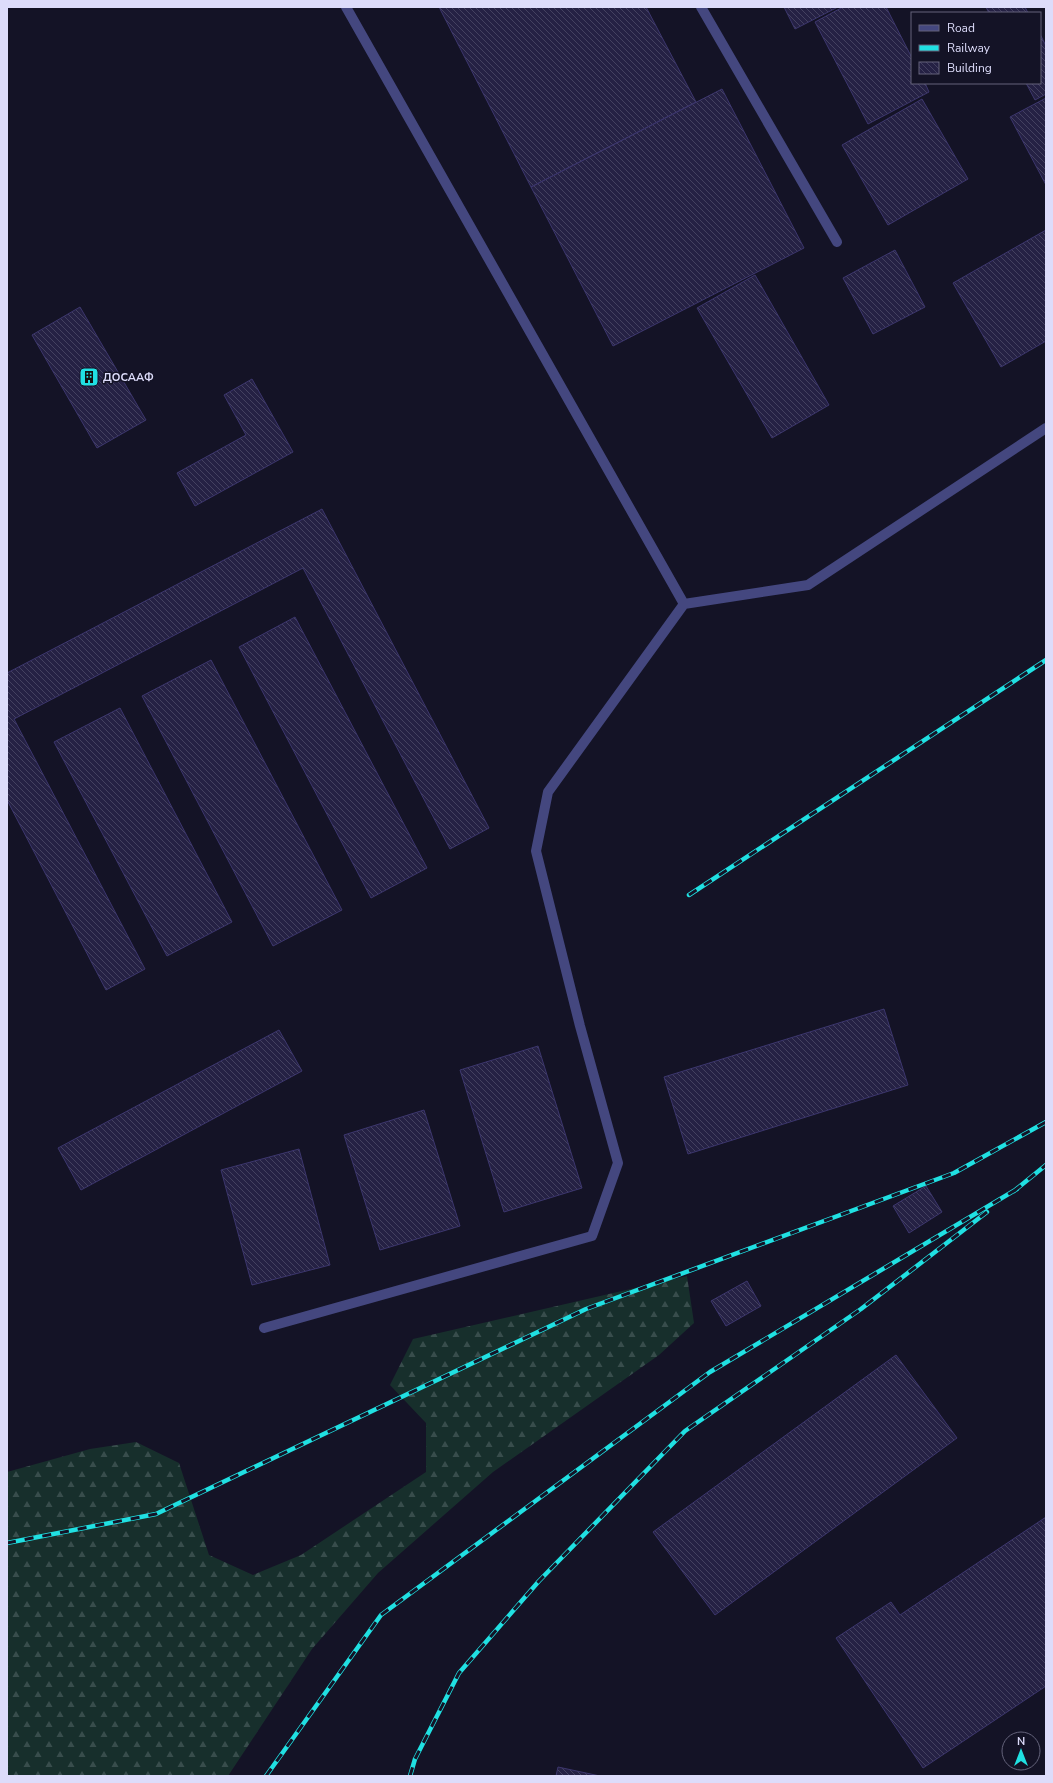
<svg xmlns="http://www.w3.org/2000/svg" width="1053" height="1783" viewBox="0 0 1053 1783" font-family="'Nunito Sans',sans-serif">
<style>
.forest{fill:url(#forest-firs)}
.building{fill:url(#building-back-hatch);stroke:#3c366d}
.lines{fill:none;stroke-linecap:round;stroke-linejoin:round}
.minor{stroke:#44477f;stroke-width:10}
.rail-casing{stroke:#20e0e2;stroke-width:4.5}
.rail{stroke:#141326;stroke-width:3;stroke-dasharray:9;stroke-linecap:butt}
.labels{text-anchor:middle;stroke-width:3;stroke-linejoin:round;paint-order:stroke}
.poi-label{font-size:11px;font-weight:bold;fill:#dddcfa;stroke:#141326;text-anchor:start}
</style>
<defs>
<pattern id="forest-firs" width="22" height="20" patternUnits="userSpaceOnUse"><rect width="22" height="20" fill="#172f2c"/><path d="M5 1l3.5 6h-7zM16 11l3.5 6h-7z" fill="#384d4c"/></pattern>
<pattern id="building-back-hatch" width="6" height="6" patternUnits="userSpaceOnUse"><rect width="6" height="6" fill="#252144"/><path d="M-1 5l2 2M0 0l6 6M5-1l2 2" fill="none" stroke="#444160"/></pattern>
</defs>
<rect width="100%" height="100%" fill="#141326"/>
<path class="forest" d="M687 1276 694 1323 659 1355 493 1472 378 1573 312 1649 228 1776H7V1472L90 1449 136 1442 179 1463 209 1555 253 1575 301 1555 426 1472V1423L390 1385 413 1339Z"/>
<path class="building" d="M439 7H646L696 102 531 187Z
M784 7H838L795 29Z
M843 7H886L912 58V83H925L929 92 868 124 815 22Z
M986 7H1025L1028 13H989Z
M1040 34 1046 46V94L1035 100 1026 83H1040Z
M722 89 804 248 613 346 531 187Z
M1046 98V185L1010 117Z
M922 99 968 179 888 225 842 145Z
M1046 230V341L1001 367 953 283Z
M895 250 925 307 873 334 843 278Z
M755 275 829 405 772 438 697 308Z
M80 307 146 420 97 448 32 335Z
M252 379 293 452 195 506 177 473 246 435 224 395Z
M322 509 489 828 450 849 303 568 14 719 145 969 106 990 7 800V673Z
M295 617 427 868 371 898 239 647Z
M211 660 342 910 273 946 142 696Z
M120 708 232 922 167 956 54 742Z
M884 1009 908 1085 688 1154 664 1077Z
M279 1030 302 1071 81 1190 58 1148Z
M538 1046 582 1188 504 1212 460 1070Z
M424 1110 460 1226 380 1250 344 1135Z
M299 1149 330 1265 252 1285 221 1170Z
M926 1186 942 1212 909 1233 893 1206Z
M747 1281 761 1306 726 1326 711 1301Z
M896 1355 957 1438 715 1615 653 1532Z
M1046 1517V1686L923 1768 836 1638 891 1602 900 1615Z
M558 1767 600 1776H556Z"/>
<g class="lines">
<path class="minor" d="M701 7 837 242
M684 604 808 585 1046 428
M264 1328 592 1236 618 1163 580 1026 536 851 548 792 684 604 346 7"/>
<g class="rail-casing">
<path id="rail" d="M689 895 1046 660
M1014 1191 1046 1165
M7 1543 156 1514 586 1309 954 1173 1046 1122
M266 1776 381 1615 710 1372 1017 1189
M410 1776 415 1759 459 1673 539 1581 685 1431 861 1309 987 1212"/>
</g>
<use href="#rail" class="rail"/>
</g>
<defs>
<g id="building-square" transform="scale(1)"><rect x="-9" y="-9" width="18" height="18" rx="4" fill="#20e0e2" stroke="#141326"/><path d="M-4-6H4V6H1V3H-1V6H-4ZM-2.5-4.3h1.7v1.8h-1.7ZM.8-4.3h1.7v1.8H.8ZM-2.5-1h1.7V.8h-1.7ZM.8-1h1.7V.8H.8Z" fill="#111"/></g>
</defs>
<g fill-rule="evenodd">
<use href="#building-square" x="89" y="377"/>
</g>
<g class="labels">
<g class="poi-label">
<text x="103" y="381">ДОСААФ</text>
</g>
</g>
<rect width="1053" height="1783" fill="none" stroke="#dddcfa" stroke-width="16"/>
<rect x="911" y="12" width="130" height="72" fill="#141326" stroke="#64637b"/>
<rect x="919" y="25" width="20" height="6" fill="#44477f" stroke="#64637b"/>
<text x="947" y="32" font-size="12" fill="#dddcfa">Road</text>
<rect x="919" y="45" width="20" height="6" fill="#20e0e2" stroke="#64637b"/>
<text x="947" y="52" font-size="12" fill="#dddcfa">Railway</text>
<rect x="919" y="62" width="20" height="12" fill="url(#building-back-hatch)" stroke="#64637b"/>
<text x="947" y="72" font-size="12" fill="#dddcfa">Building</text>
<g transform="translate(1021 1751)"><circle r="19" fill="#141326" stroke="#64637b"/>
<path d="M0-3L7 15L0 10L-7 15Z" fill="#20e0e2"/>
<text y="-6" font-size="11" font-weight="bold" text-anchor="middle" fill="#dddcfa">N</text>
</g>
</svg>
